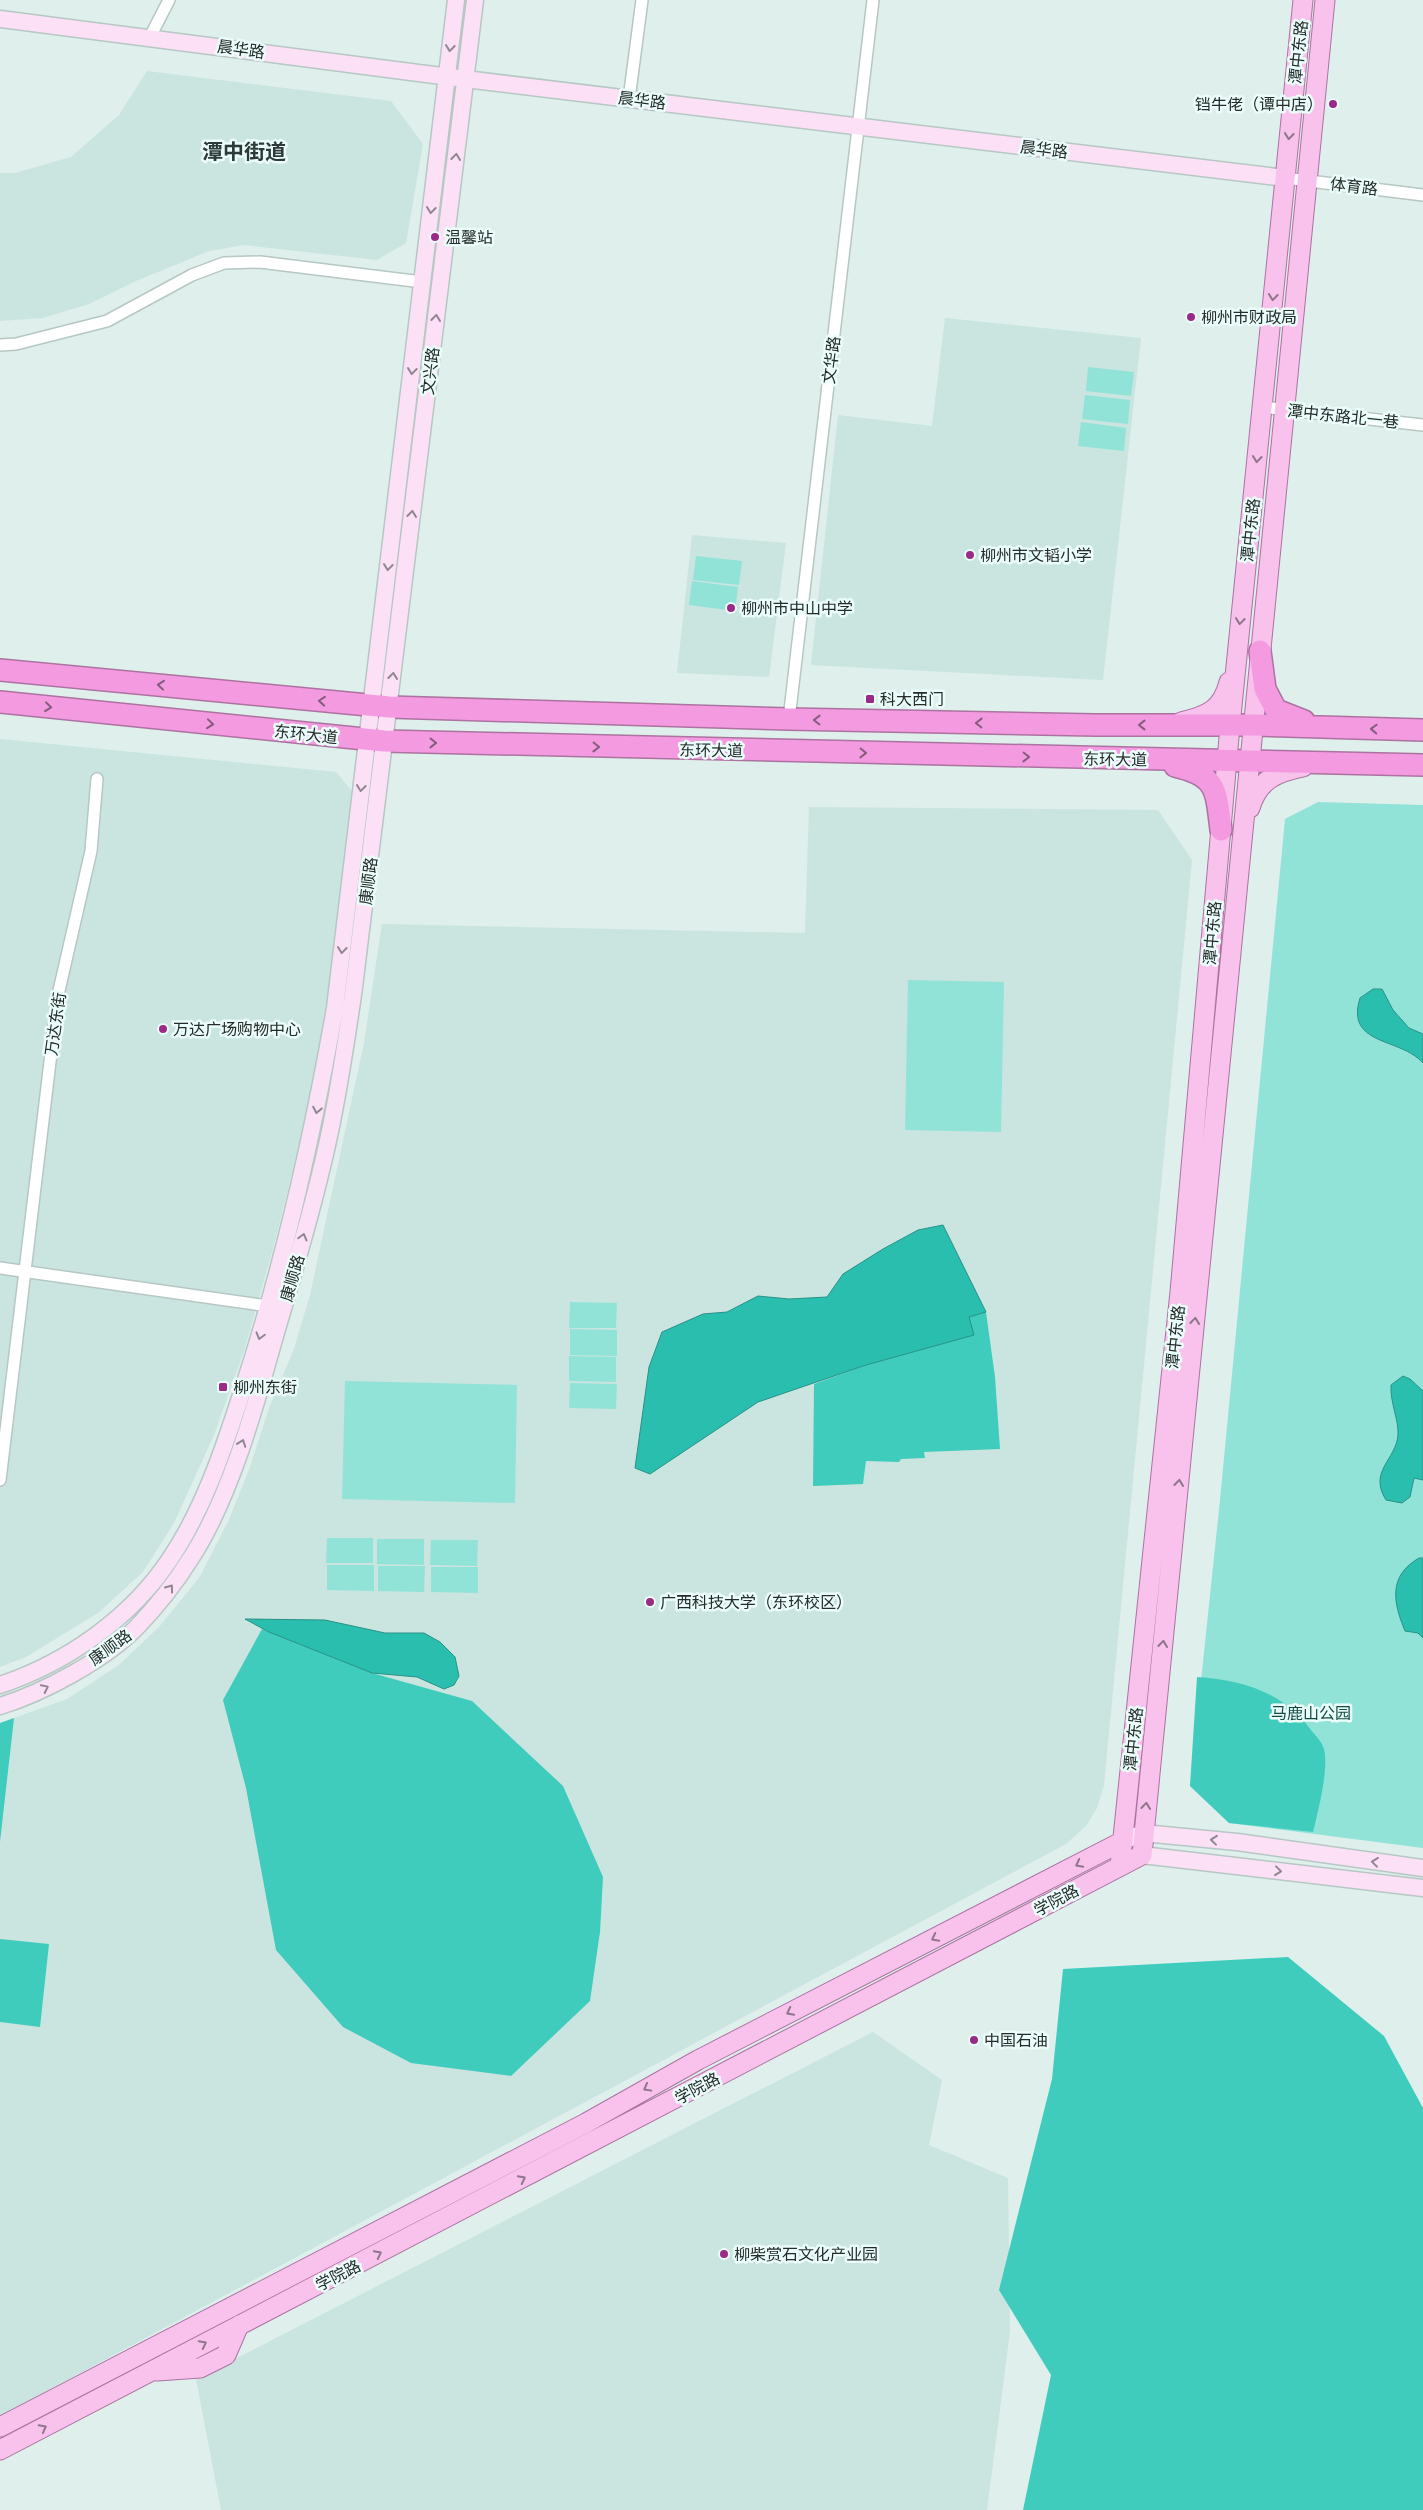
<svg xmlns="http://www.w3.org/2000/svg" width="1423" height="2510" viewBox="0 0 1423 2510" font-family="'Fira Sans Condensed','Noto Sans SC',sans-serif">
<style>
.built{fill:#cae4df}
.green{fill:#91e3d8}
.forest{fill:#3fccbd}
.water{fill:#2abeaf;stroke:#289287}
.lines{fill:none;stroke-linecap:round;stroke-linejoin:round}
.street-casing{stroke:#b6c7c4;stroke-width:14}
.secondary-casing{stroke:#b6c7c4;stroke-width:19}
.primary-casing{stroke:#ac73a0;stroke-width:21}
.highway-casing{stroke:#ac73a0;stroke-width:24}
.street{stroke:#fff;stroke-width:11}
.secondary{stroke:#fce1f6;stroke-width:16}
.primary{stroke:#f8c2ec;stroke-width:19}
.highway{stroke:#f49ae0;stroke-width:21}
.oneway{stroke:#908690}
.oneway2{stroke:#8e768b}
.oneway3{stroke:#825d7c}
.poi-dot{fill:#9a2987;stroke:#ebfdfa;stroke-width:2}
.labels{text-anchor:middle;stroke-width:5;stroke-linejoin:round;paint-order:stroke}
.street-label{font-size:16px;fill:#252b2a;stroke:#ebfdfa}
.poi-label{font-size:16px;fill:#252b2a;stroke:#ebfdfa;text-anchor:start}
.park-label{font-size:16px;fill:#104c45;stroke:#ebfdfa}
.district-label{font-size:21px;font-weight:bold;fill:#2c3a38;stroke:#ebfdfa}
</style>
<rect width="100%" height="100%" fill="#deefec"/>
<path class="built" d="M147 71 391 101 423 144 406 243 377 260 244 245 209 251 136 281 89 304 43 318 0 321V173H15L71 157 119 115Z
M945 318 1141 338 1103 680 811 665 838 415 932 426Z
M692 535 786 543 769 677 677 673Z
M0 739 336 772 352 791 328 993 312 1093 274 1245 244 1351 214 1435 174 1523 143 1572 98 1613 26 1657 0 1667Z
M809 807 1158 810 1192 860 1104 1785 1097 1808 1086 1826 1066 1844 0 2416V1723L67 1699 119 1665 159 1627 199 1578 228 1522 250 1467 269 1408 294 1349 310 1295 364 1043 382 924 805 933Z
M873 2032 942 2080 929 2145 1008 2178 1010 2331 987 2510H221L196 2379Z"/>
<path class="green" d="M1088 367 1134 372 1131 396 1086 391Z
M1085 395 1130 400 1128 424 1082 419Z
M1081 422 1126 428 1124 451 1078 446Z
M696 556 742 561 739 585 693 580Z
M692 581 738 587 735 611 689 605Z
M1318 802 1423 805V1848L1229 1823 1190 1786 1220 1500 1285 819Z
M908 980 1004 982 1001 1132 905 1130Z
M570 1302 617 1303 616 1328H569Z
M570 1329 617 1330V1356L570 1355Z
M569 1356 616 1357V1382L569 1381Z
M345 1381 517 1385 515 1503 342 1499Z
M570 1383 617 1384 616 1409 569 1408Z
M327 1538H373V1563H326Z
M377 1539H424V1565L377 1564Z
M431 1540H478L477 1566 430 1565Z
M327 1565H374V1591L327 1590Z
M378 1566H425L424 1592 378 1591Z
M431 1567H478V1593L431 1592Z"/>
<path class="forest" d="M986 1312 995 1377 1000 1449 924 1452 925 1458 901 1459 899 1462 866 1461 863 1484 813 1486 814 1384 866 1365 973 1335 968 1317Z
M262 1629 372 1673 472 1701 563 1786 603 1877 600 1932 590 2001 511 2076 411 2063 343 2027 276 1950 246 1788 223 1700Z
M1197 1677C1241 1680 1284 1692 1311 1730 1315 1735 1322 1742 1324 1749 1329 1770 1318 1811 1313 1832L1229 1823 1190 1786Z
M14 1718 0 1842V1723Z
M0 1939 49 1944 40 2027 0 2022Z
M1288 1957 1384 2036 1423 2108V2510H1023L1051 2375 999 2290 1052 2079 1063 1969Z"/>
<path class="water" d="M1373 989H1382L1393 1010 1409 1028 1423 1034V1063C1400 1037 1345 1046 1360 998Z
M943 1225 986 1312 969 1317 974 1335 866 1365 758 1402 650 1474 635 1468 649 1367 662 1332 703 1314 727 1312 758 1296 789 1299 827 1297 843 1274 883 1249 918 1230Z
M1403 1376 1410 1379 1423 1391V1480L1414 1478 1410 1497 1402 1503 1386 1500C1368 1471 1396 1460 1398 1435 1399 1420 1390 1403 1391 1385Z
M1419 1558H1423V1638L1418 1633 1405 1631C1393 1602 1388 1576 1419 1558Z
M245 1619 325 1620 385 1633H424L440 1642 455 1657 459 1676 454 1685 444 1689 417 1677 372 1673 269 1632Z"/>
<g class="lines">
<g class="street-casing">
<path id="street" d="M150 37 169 0
M629 99 642 0
M1285 178 1423 195
M0 345 16 344 107 321 192 275 224 263 260 262 422 282
M1262 407 1423 425
M789 719 873 0
M0 1268 268 1306
M0 1480 58 995 91 851 97 779"/>
</g>
<g class="secondary-casing">
<path id="secondary" d="M0 19 465 79 1285 178
M0 1685C66 1663 131 1618 170 1559 203 1510 223 1451 241 1395 283 1268 312 1139 335 1008L456 0
M0 1706C43 1693 106 1659 137 1627 156 1607 174 1585 189 1561 228 1503 254 1411 273 1343 293 1274 314 1206 329 1136 339 1090 346 1042 353 995L475 0
M1123 1841 1143 1833 1237 1842 1423 1868
M1142 1855 1423 1888"/>
</g>
<g class="primary-casing">
<path id="primary" d="M1181 722C1207 716 1222 710 1229 682
M1250 808C1258 780 1277 772 1303 767
M1120 1866 1180 1292 1230 726 1303 0
M157 2371 200 2368 226 2355 239 2325
M0 2427 586 2123 698 2060 1123 1841
M0 2450 1142 1855 1325 0"/>
</g>
<g class="highway-casing">
<path id="highway" d="M1260 651 1265 689 1276 710 1304 721
M0 670 389 707 789 719 1095 725H1253L1423 730
M0 702 384 741 1423 765
M1175 766C1218 776 1216 790 1221 830"/>
</g>
<use href="#street" class="street"/>
<use href="#secondary" class="secondary"/>
<use href="#primary" class="primary"/>
<use href="#highway" class="highway"/>
</g>
<defs><path id="oneway-chevron" d="M-2-3.5L2.5 0L-2 3.5" fill="none" stroke-width="1.6" stroke-linecap="round" stroke-linejoin="round" transform="scale(1.25)"/></defs>
<g class="oneway">
<use href="#oneway-chevron" transform="translate(450 48) rotate(97)"/>
<use href="#oneway-chevron" transform="translate(456 157) rotate(-83)"/>
<use href="#oneway-chevron" transform="translate(431 210) rotate(97)"/>
<use href="#oneway-chevron" transform="translate(436 318) rotate(-83)"/>
<use href="#oneway-chevron" transform="translate(412 371) rotate(97)"/>
<use href="#oneway-chevron" transform="translate(412 514) rotate(-83)"/>
<use href="#oneway-chevron" transform="translate(388 567) rotate(97)"/>
<use href="#oneway-chevron" transform="translate(393 676) rotate(-83)"/>
<use href="#oneway-chevron" transform="translate(361 788) rotate(97)"/>
<use href="#oneway-chevron" transform="translate(342 950) rotate(97)"/>
<use href="#oneway-chevron" transform="translate(317 1110) rotate(101)"/>
<use href="#oneway-chevron" transform="translate(303 1237) rotate(-75)"/>
<use href="#oneway-chevron" transform="translate(260 1336) rotate(106)"/>
<use href="#oneway-chevron" transform="translate(242 1443) rotate(-70)"/>
<use href="#oneway-chevron" transform="translate(170 1588) rotate(-54)"/>
<use href="#oneway-chevron" transform="translate(45 1688) rotate(-26)"/>
<use href="#oneway-chevron" transform="translate(1214 1840) rotate(-174)"/>
<use href="#oneway-chevron" transform="translate(1375 1862) rotate(-173)"/>
<use href="#oneway-chevron" transform="translate(1278 1871) rotate(7)"/>
</g>
<g class="oneway2">
<use href="#oneway-chevron" transform="translate(1289 136) rotate(96)"/>
<use href="#oneway-chevron" transform="translate(1273 297) rotate(96)"/>
<use href="#oneway-chevron" transform="translate(1257 459) rotate(96)"/>
<use href="#oneway-chevron" transform="translate(1240 621) rotate(96)"/>
<use href="#oneway-chevron" transform="translate(1195 1321) rotate(-84)"/>
<use href="#oneway-chevron" transform="translate(1179 1483) rotate(-84)"/>
<use href="#oneway-chevron" transform="translate(1163 1644) rotate(-84)"/>
<use href="#oneway-chevron" transform="translate(1146 1806) rotate(-84)"/>
<use href="#oneway-chevron" transform="translate(1079 1864) rotate(153)"/>
<use href="#oneway-chevron" transform="translate(935 1938) rotate(153)"/>
<use href="#oneway-chevron" transform="translate(790 2012) rotate(153)"/>
<use href="#oneway-chevron" transform="translate(647 2088) rotate(151)"/>
<use href="#oneway-chevron" transform="translate(522 2179) rotate(-27)"/>
<use href="#oneway-chevron" transform="translate(378 2254) rotate(-27)"/>
<use href="#oneway-chevron" transform="translate(203 2344) rotate(-27)"/>
<use href="#oneway-chevron" transform="translate(43 2428) rotate(-28)"/>
</g>
<g class="oneway3">
<use href="#oneway-chevron" transform="translate(161 685) rotate(-174)"/>
<use href="#oneway-chevron" transform="translate(322 701) rotate(-175)"/>
<use href="#oneway-chevron" transform="translate(48 707) rotate(6)"/>
<use href="#oneway-chevron" transform="translate(817 720) rotate(-179)"/>
<use href="#oneway-chevron" transform="translate(979 723) rotate(-179)"/>
<use href="#oneway-chevron" transform="translate(210 724) rotate(6)"/>
<use href="#oneway-chevron" transform="translate(1142 725) rotate(-180)"/>
<use href="#oneway-chevron" transform="translate(1374 729) rotate(-178)"/>
<use href="#oneway-chevron" transform="translate(433 743) rotate(1)"/>
<use href="#oneway-chevron" transform="translate(596 747) rotate(1)"/>
<use href="#oneway-chevron" transform="translate(863 753) rotate(1)"/>
<use href="#oneway-chevron" transform="translate(1026 757) rotate(1)"/>
</g>
<g class="poi-dot">
<circle cx="1333" cy="104" r="5"/>
<circle cx="435" cy="237" r="5"/>
<circle cx="1191" cy="317" r="5"/>
<circle cx="970" cy="555" r="5"/>
<circle cx="731" cy="608" r="5"/>
<rect x="865" y="694" width="10" height="10" rx="2.5"/>
<circle cx="163" cy="1029" r="5"/>
<rect x="218" y="1382" width="10" height="10" rx="2.5"/>
<circle cx="650" cy="1602" r="5"/>
<circle cx="974" cy="2040" r="5"/>
<circle cx="724" cy="2254" r="5"/>
</g>
<g class="labels">
<g class="street-label">
<text transform="translate(241 49) rotate(8)" y="6">晨华路</text>
<text transform="translate(1298 52) rotate(-84)" y="6">潭中东路</text>
<text transform="translate(642 100) rotate(7)" y="6">晨华路</text>
<text transform="translate(1044 149) rotate(7)" y="6">晨华路</text>
<text transform="translate(1354 186) rotate(7)" y="6">体育路</text>
<text transform="translate(831 360) rotate(-83)" y="6">文华路</text>
<text transform="translate(430 371) rotate(-83)" y="6">文兴路</text>
<text transform="translate(1343 416) rotate(6)" y="6">潭中东路北一巷</text>
<text transform="translate(1250 530) rotate(-84)" y="6">潭中东路</text>
<text transform="translate(306 734) rotate(6)" y="6">东环大道</text>
<text transform="translate(711 750) rotate(1)" y="6">东环大道</text>
<text transform="translate(1115 759) rotate(1)" y="6">东环大道</text>
<text transform="translate(368 881) rotate(-83)" y="6">康顺路</text>
<text transform="translate(1212 933) rotate(-85)" y="6">潭中东路</text>
<text transform="translate(55 1024) rotate(-82)" y="6">万达东街</text>
<text transform="translate(292 1278) rotate(-74)" y="6">康顺路</text>
<text transform="translate(1175 1337) rotate(-84)" y="6">潭中东路</text>
<text transform="translate(110 1647) rotate(-36)" y="6">康顺路</text>
<text transform="translate(1133 1739) rotate(-84)" y="6">潭中东路</text>
<text transform="translate(1056 1900) rotate(-28)" y="6">学院路</text>
<text transform="translate(697 2088) rotate(-28)" y="6">学院路</text>
<text transform="translate(338 2275) rotate(-27)" y="6">学院路</text>
</g>
<g class="poi-label">
<text x="1323" y="110" text-anchor="end">铛牛佬（谭中店）</text>
<text x="445" y="243">温馨站</text>
<text x="1201" y="323">柳州市财政局</text>
<text x="980" y="561">柳州市文韬小学</text>
<text x="741" y="614">柳州市中山中学</text>
<text x="880" y="705">科大西门</text>
<text x="173" y="1035">万达广场购物中心</text>
<text x="233" y="1393">柳州东街</text>
<text x="660" y="1608">广西科技大学（东环校区）</text>
<text x="984" y="2046">中国石油</text>
<text x="734" y="2260">柳柴赏石文化产业园</text>
</g>
<g class="park-label">
<text x="1311" y="1719">马鹿山公园</text>
</g>
<g class="district-label">
<text x="244" y="159">潭中街道</text>
</g>
</g>
</svg>
